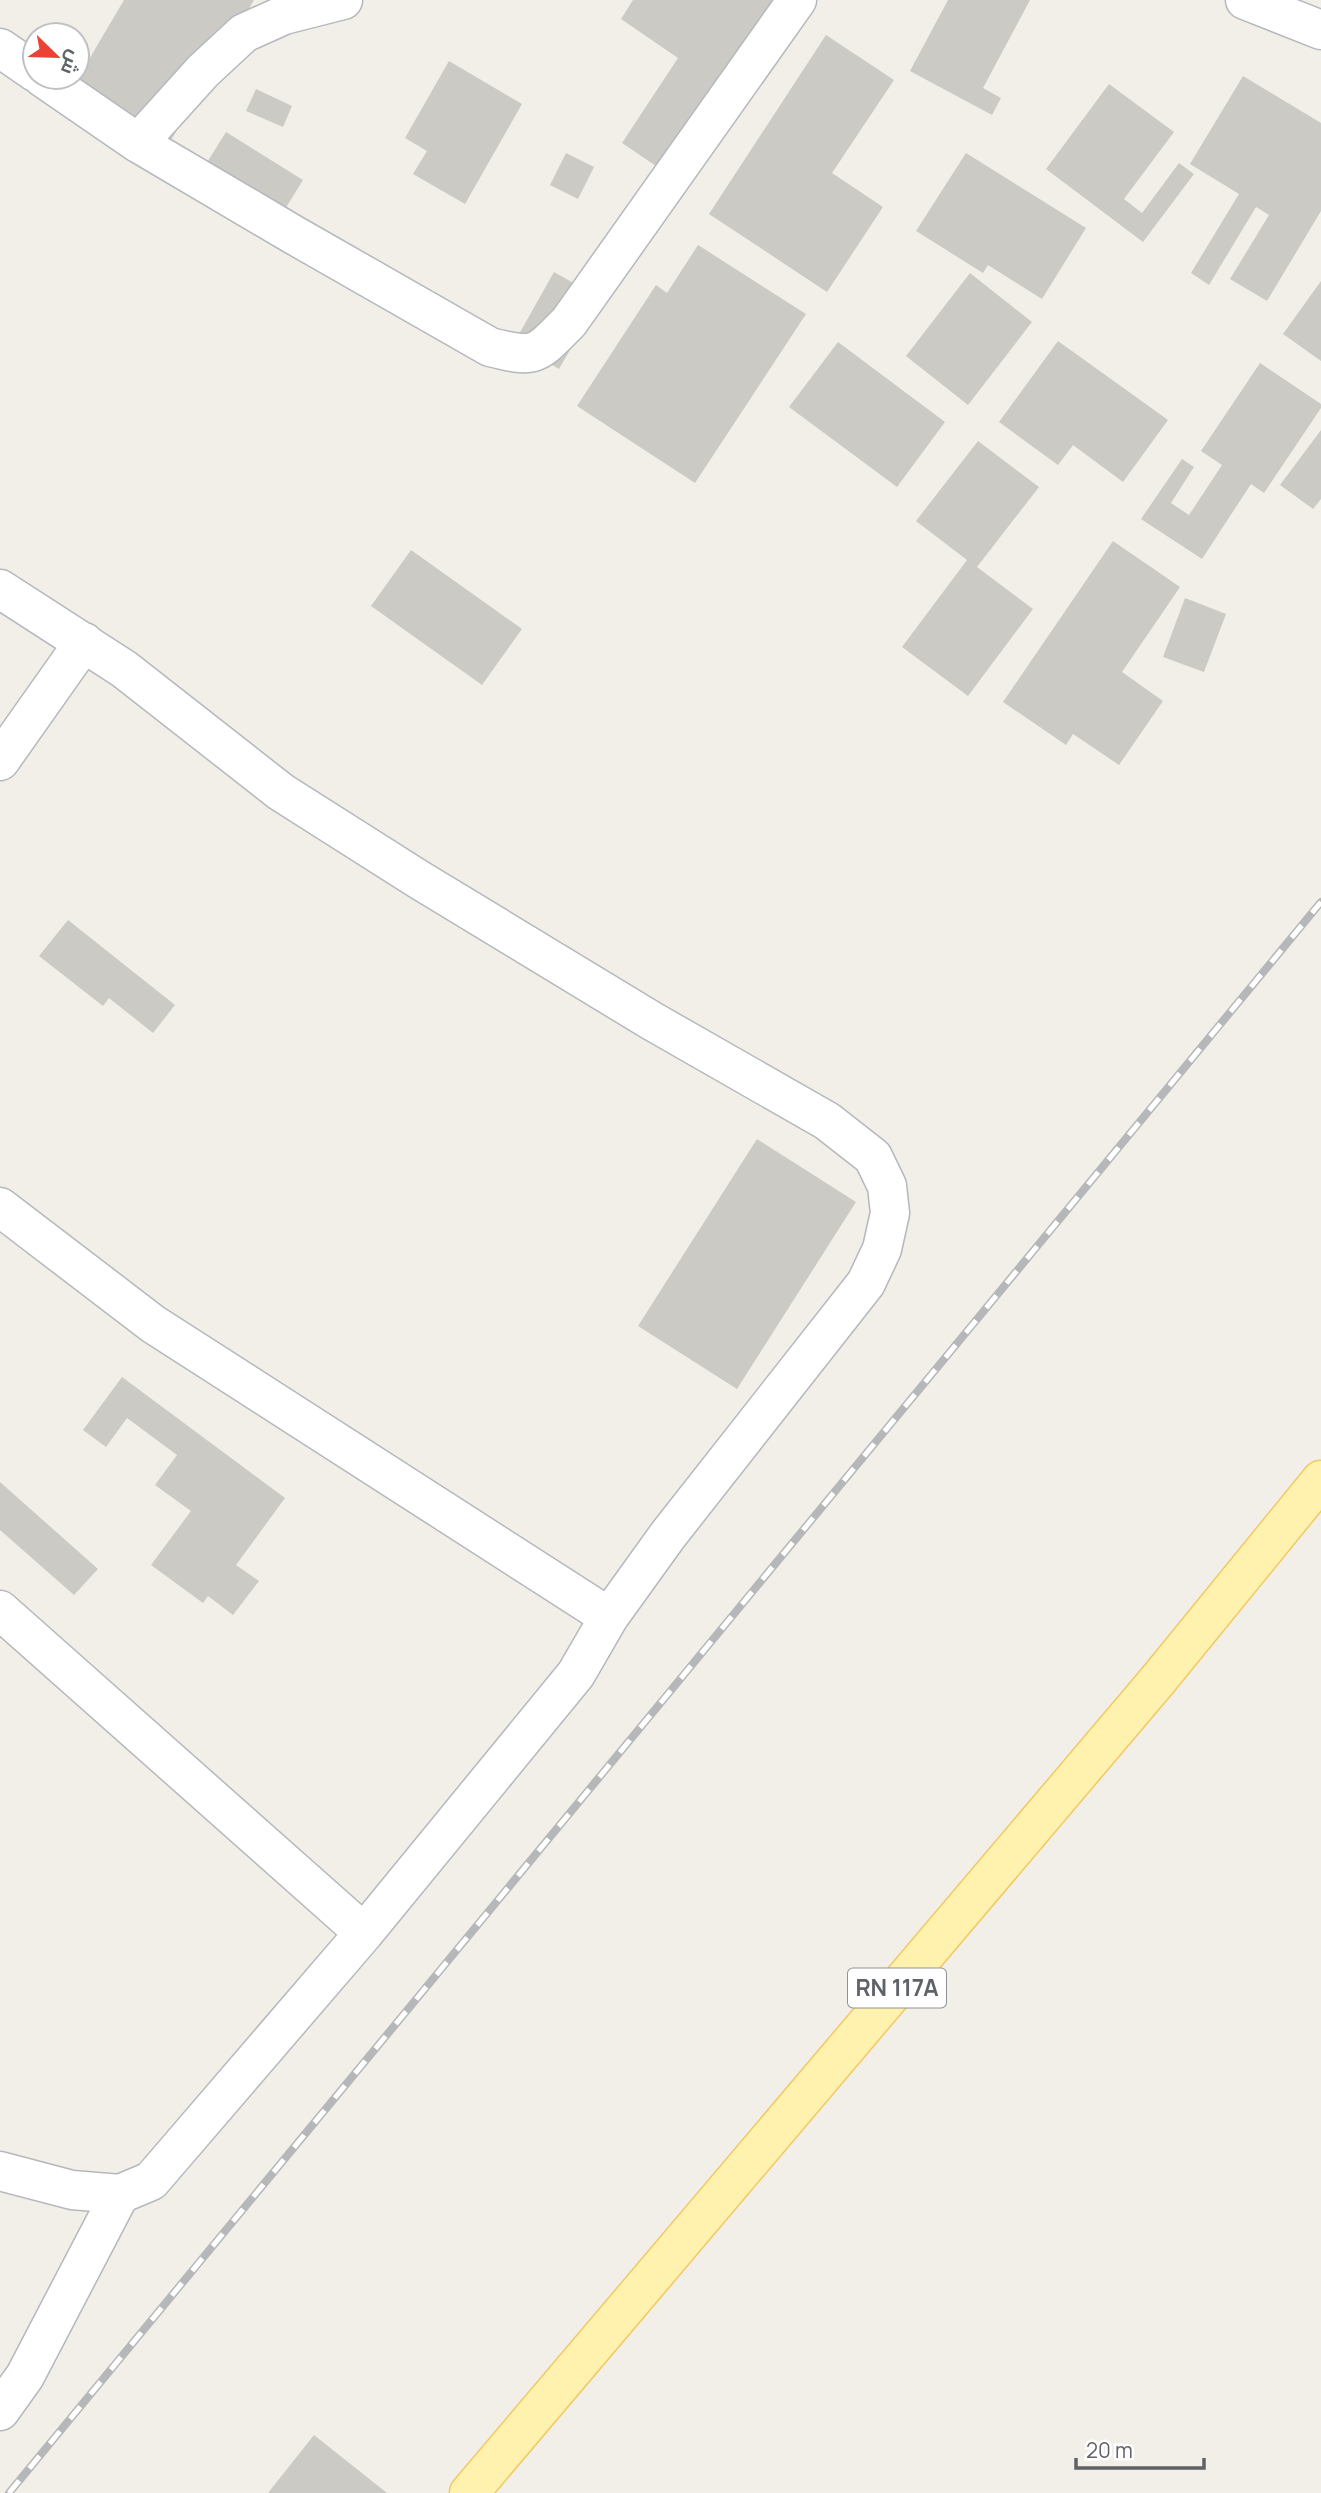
<svg xmlns="http://www.w3.org/2000/svg" width="1321" height="2493" viewBox="0 0 1321 2493" font-family="Manrope,Cairo,sans-serif">
<style>
.building{fill:#cccac5}
.lines{fill:none;stroke-linecap:round;stroke-linejoin:round}
.street-casing{stroke:#b5b8bc;stroke-width:41}
.primary-casing{stroke:#f2c960;stroke-width:41}
.street{stroke:#fff;stroke-width:38}
.primary{stroke:#fff2af;stroke-width:38}
.rail-casing{stroke:#b6b7b8;stroke-width:8}
.rail{stroke:#fff;stroke-width:5;stroke-dasharray:16;stroke-linecap:butt}
.labels{text-anchor:middle;stroke-width:5;stroke-linejoin:round;paint-order:stroke}
.shield{fill:#fff;stroke:#8f9295;stroke-width:2}
.shield-label{font-size:23px;font-weight:bold;fill:#5f6368}
</style>
<rect width="100%" height="100%" fill="#f1efe8"/>
<path class="building" d="M124 0H254L161 157 65 100Z
M633 0H786L681 183 622 143 678 58 621 19Z
M948 0H1030L983 88 1001 98 992 115 910 71Z
M826 35 894 80 832 173 883 207 827 292 709 214Z
M449 61 522 104 465 204 413 174 427 151 405 138Z
M1243 76 1321 123V211L1267 301 1230 279 1269 215 1256 207 1209 285 1191 273 1239 194 1190 164Z
M1109 84 1174 132 1124 199 1142 213 1179 163 1194 174 1143 242 1046 169Z
M256 89 292 106 283 127 246 111Z
M226 132 303 180 274 227 196 180Z
M566 153 594 167 578 199 550 185Z
M966 153 1086 228 1042 299 988 265 983 273 916 231Z
M698 245 806 314 695 483 577 406 656 285 667 293Z
M554 272 600 298 559 369 514 343Z
M970 273 1032 322 968 405 906 356Z
M1321 281V361L1283 334Z
M1058 341 1168 420 1123 482 1073 445 1058 465 999 422Z
M838 342 945 422 897 487 789 407Z
M1260 363 1321 404V408L1264 493 1251 484 1202 559 1141 519 1182 459 1194 467 1171 503 1189 515 1222 465 1201 451Z
M1321 430V499L1313 509 1280 485Z
M978 441 1039 487 977 567 1033 609 968 696 902 647 967 560 916 521Z
M1113 541 1180 587 1122 672 1163 701 1119 765 1073 734 1066 745 1003 702Z
M411 550 522 629 482 685 371 606Z
M1185 598 1226 614 1204 672 1163 657Z
M68 920 175 1005 153 1033 109 998 103 1006 39 956Z
M757 1139 856 1202 737 1389 638 1326Z
M122 1377 285 1498 236 1565 259 1581 233 1615 208 1596 203 1603 151 1565 191 1511 155 1485 177 1455 127 1418 106 1447 83 1430Z
M0 1482 98 1569 74 1595 0 1530Z
M314 2435 387 2493H268Z"/>
<g class="lines">
<g class="street-casing">
<path id="street" d="M1245 0 1321 30
M0 48 35 72
M42 77 138 143 203 71 244 33 284 15 343 0
M138 143 294 235 490 347C537 359 536 355 569 322L797 0
M0 589 124 669 281 792 418 879 652 1021 827 1121 873 1157 887 1186 890 1213 882 1249 866 1283 668 1535 609 1617 576 1674 364 1933 0 1610
M0 761 84 642
M0 1207 153 1324 609 1617
M0 2171 72 2190 120 2194 151 2181 364 1933
M0 2411 25 2376 120 2194"/>
</g>
<g class="primary-casing">
<path id="primary" d="M469 2493 1158 1680 1321 1480"/>
</g>
<use href="#street" class="street"/>
<use href="#primary" class="primary"/>
<g class="rail-casing">
<path id="rail" d="M9 2493 1321 902"/>
</g>
<use href="#rail" class="rail"/>
</g>
<g class="labels">
<rect class="shield" x="848" y="1968.5" width="98" height="39" rx="5"/>
<g class="shield-label">
<text x="897" y="1996">RN 117A</text>
</g>
</g>
<g transform="translate(56 56) rotate(113)"><circle r="33" fill="#ffffff" stroke="#bfc1c3" stroke-width="2"/>
<path d="M0-5L12 26L0 18L-12 26Z" fill="#ea4335"/>
<text y="-10" font-size="19" font-weight="bold" text-anchor="middle" fill="#5f6368">ش</text>
</g>
<path d="M1076 2458v10h128v-10" fill="none" stroke="#5f6368" stroke-width="3.5"/>
<text x="1086" y="2458" font-size="21" fill="#5f6368" stroke="#ffffff" stroke-width="5" paint-order="stroke">20 m</text>
</svg>
